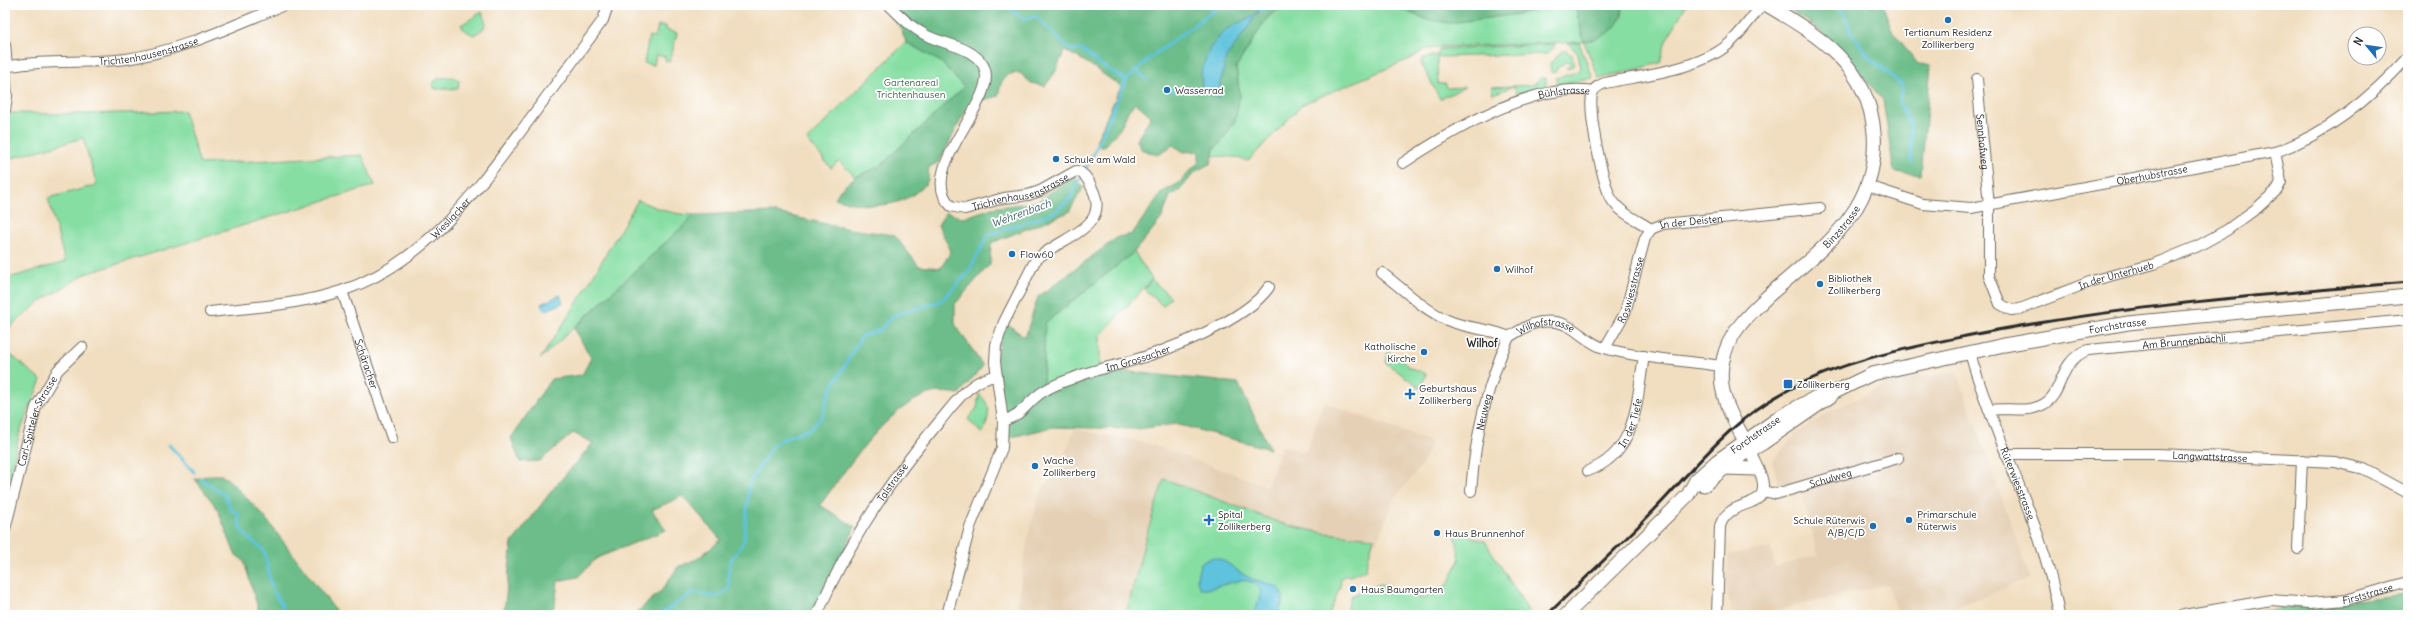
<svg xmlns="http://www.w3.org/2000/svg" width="2413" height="620" viewBox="0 0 2413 620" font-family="Delius,sans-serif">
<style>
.built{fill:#e5d0b5}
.green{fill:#86dea3;stroke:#588467}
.forest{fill:#6cbd89;stroke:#4c745a}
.water{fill:#5fc3dd;stroke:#457784}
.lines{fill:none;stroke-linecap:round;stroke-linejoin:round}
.stream{stroke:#5fc3dd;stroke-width:3}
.canal{stroke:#5fc3dd;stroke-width:10}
.minor-casing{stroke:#706a5f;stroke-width:12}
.major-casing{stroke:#706a5f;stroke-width:15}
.minor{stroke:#fff;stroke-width:10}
.major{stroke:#fff;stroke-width:13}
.rail{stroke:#2b2b2b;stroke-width:3}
.poi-dot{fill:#1f6fb2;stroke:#fff;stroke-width:1.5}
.labels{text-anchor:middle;stroke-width:3.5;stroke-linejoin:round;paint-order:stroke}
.poi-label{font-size:10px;fill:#2b2b2b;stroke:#fff;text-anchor:start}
.street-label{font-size:10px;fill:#2b2b2b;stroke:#fff}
.park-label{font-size:10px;fill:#46614f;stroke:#fff}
.water-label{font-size:11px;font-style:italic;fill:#3d6069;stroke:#fff}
.neighbourhood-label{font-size:11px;font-weight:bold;fill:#2b2b2b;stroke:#fff}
</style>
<rect width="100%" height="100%" fill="#fff"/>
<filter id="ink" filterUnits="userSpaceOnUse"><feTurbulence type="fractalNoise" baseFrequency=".025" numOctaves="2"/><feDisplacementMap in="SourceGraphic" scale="8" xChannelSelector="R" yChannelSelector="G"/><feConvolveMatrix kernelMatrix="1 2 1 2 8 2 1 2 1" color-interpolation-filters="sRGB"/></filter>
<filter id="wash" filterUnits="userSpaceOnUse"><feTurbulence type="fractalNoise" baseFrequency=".012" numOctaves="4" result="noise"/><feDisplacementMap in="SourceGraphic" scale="16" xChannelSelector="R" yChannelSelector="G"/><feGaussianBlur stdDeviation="0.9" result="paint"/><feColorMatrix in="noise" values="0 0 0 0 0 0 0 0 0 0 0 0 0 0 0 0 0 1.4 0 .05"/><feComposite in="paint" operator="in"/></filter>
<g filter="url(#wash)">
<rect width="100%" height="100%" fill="#f1dec0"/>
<path class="built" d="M1957 372 2030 578 1937 615H1899L1887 584 1758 615H1733L1726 587 1729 555 1771 548 1775 567 1818 555 1800 487 1781 492 1772 461 1797 433 1831 411 1894 381Z
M1324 402 1431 442 1422 465 1393 500 1378 541 1334 558 1322 615H1032L1033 612 1017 609 1028 536 1037 504 1042 488 1058 470 1075 429 1150 444 1267 486 1282 445 1305 453Z"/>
<path class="green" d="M1284 5H1391L1428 20 1544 9C1556 5 1563 5 1576 9L1584 42 1622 18 1623 5H1686L1666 41 1660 63 1599 79 1584 42 1438 47 1424 50 1412 58 1303 104 1248 161 1233 157 1213 156 1214 148 1220 143 1240 97 1236 67 1267 18Z
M482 12 486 23 483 29 474 35 464 30 461 25Z
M658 26H666V30L677 33 670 62 665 61 666 57 656 55 654 65 644 63 649 36 655 38Z
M906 42 941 62 964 87 880 167 855 177 839 161 831 168 807 140Z
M1568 43H1579L1593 78 1557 86 1556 78 1577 72 1581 68 1578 54Z
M1556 44 1548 54 1437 57 1438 84H1446L1447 88 1465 87 1440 99 1421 63 1423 58 1438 55 1439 49Z
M1564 50 1572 55 1574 65 1568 69 1566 68 1571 64 1568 61 1558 67 1556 71 1551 73 1550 63Z
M452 77 459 80 458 89H435L432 83 439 78Z
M1540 78H1546V87L1517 94 1514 86 1493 94 1491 87 1533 85Z
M184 111 200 164 362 155 375 185 85 274 41 301 5 331V279L65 262 48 198 97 185 83 138 5 160V121L7 113 86 114Z
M638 200C658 209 674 215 695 215L540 359 577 303Z
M1134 252 1152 279 1100 336V369L1043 392 1045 323Z
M1152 280 1171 297 1163 306 1144 289Z
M5 350 41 380 20 432 5 500Z
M1388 352 1402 359 1407 366 1426 374 1421 388 1386 363Z
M979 394C993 406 989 419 982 434L968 419 977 408Z
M1164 479 1286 525 1324 533 1374 538 1365 570 1350 576 1345 575 1340 581 1341 584 1329 615H1126L1145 540Z
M1454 531 1485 541 1531 615H1345L1351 596 1379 584 1424 599 1448 584 1460 558Z"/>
<path class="forest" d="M882 5H1284L1267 18 1236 67 1240 97 1235 121 1220 144 1214 148 1211 163 1196 171 1180 190 1170 196 1162 218 1134 252 1045 323 1043 391 1100 369 1238 383 1270 449 1176 424 1137 429 1053 427 1003 439 995 362 1004 322 1025 337 1038 297 1118 237 1132 234 1162 192 1178 184 1199 162V151L1184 152 1173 145 1157 155 1141 149 1137 140 1151 116 1136 103 1129 109 1120 129 1102 148 1096 141 1121 86C1101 74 1086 59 1064 51L1056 71 1045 86 1031 83 1020 73C1002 73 1002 80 998 96L969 104 939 162 929 167C928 171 929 178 927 182 926 185 922 187 920 189 898 210 862 208 835 198L840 190 855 177 880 166 964 87 941 62 906 42 901 29Z
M1391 5H1555L1520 14 1450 23 1428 20Z
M1563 5H1623C1621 30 1606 36 1584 42L1576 9Z
M1783 5H1883L1891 29 1918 64 1931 65 1921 175 1894 172 1883 100 1852 64 1816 27Z
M1075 176 1083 188 1069 212 991 243 990 264 955 304V324L983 366 959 394C951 393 940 391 932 393 887 405 847 469 820 505L855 527 817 615H634L662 590 678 567 697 559 721 540 683 496 652 510 666 530 597 558 578 577 558 581 555 605 548 615H507L504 613 512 543 553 489 593 443 573 433 540 461 520 462 511 438 551 379 582 375 591 358 574 328 695 215 772 212 849 229 894 235 919 266 941 268 951 251 938 225 946 212 963 218 992 208 1036 202Z
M211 475H221L229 480 263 515 339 615H260L244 561 235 554 217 508 195 479Z
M2408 594V615H2238L2239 613Z"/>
<path class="water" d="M1262 7 1226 58 1218 98 1202 91 1201 71 1210 48 1225 30 1254 15Z
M560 295 563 303 545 311 541 304Z
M1213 557C1232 563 1234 570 1248 577 1268 587 1295 581 1277 615H1250L1256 610 1261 592C1249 567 1219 591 1201 589 1194 580 1198 572 1201 563Z"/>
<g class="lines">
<path class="stream" d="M992 5 1007 7 1024 19 1035 16 1071 50H1083L1098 63 1126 80
M1833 5 1845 14 1851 32 1870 58 1902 85 1899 103 1910 123 1912 162
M1136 70 1147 80
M1167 90 1202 91
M169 445 194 472
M201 479 225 495 230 508 239 515C237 535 252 539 264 551 269 569 269 591 282 604V615
M659 615 694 592 715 597 730 589 728 576 730 562 744 541 749 484 773 445 783 439 810 429 822 417 830 391 862 336 880 330 892 316 941 301 968 273 988 235 1055 212 1069 200 1096 149 1126 80 1150 58 1221 5"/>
<path class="canal" d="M1262 7 1264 5"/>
</g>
</g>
<g filter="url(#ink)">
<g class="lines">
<g class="minor-casing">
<g id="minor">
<path id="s1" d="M889 5C900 16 911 27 924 34 942 45 971 45 983 65 1003 98 913 169 951 206L965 209 1004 198 1028 195 1040 191 1076 171C1084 172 1089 181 1092 188 1113 230 1057 237 1035 261L1004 322 996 345 995 362 1003 421 1002 448 970 527 947 615"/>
<path d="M5 44 7 67"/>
<path id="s2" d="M5 67C45 59 86 64 126 59 181 51 234 25 284 5"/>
<path d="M5 71 7 97 5 110"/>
<path id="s3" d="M1977 79 1989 205V276L2000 304 2011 310 2020 309 2095 280 2154 264 2196 247 2227 230 2257 208 2277 190 2281 182 2275 152"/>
<path id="s4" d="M1403 163C1451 131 1533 81 1593 91"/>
<path id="s5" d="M1868 186 1923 204 1971 208 2275 152C2328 134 2371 98 2408 57"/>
<path d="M1651 229C1638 220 1621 214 1612 200 1603 186 1586 105 1593 92 1595 87 1600 85 1605 83 1643 75 1704 69 1732 41 1743 30 1752 17 1762 5"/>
<path id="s6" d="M1651 229 1663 224 1820 208"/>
<path d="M1382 273C1403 289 1423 309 1447 320 1467 329 1489 328 1509 337"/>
<path id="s7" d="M342 291 392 438"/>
<path id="s8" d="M210 312C254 307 298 305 341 291 424 264 474 194 524 127 550 92 577 56 603 20L608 5"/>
<path id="s9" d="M1509 337C1525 327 1536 319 1556 322 1575 325 1586 343 1604 348 1642 359 1683 360 1721 366"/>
<path id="s10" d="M1605 348 1625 313 1645 238 1651 229"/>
<path id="s11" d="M1970 353C1995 442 2044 524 2059 615"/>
<path id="s12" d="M1989 410C2006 407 2024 413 2040 406 2066 395 2055 363 2088 350L2408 320"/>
<path id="s13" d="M1003 421C1026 413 1026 402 1044 391 1052 386 1062 382 1071 379 1088 371 1106 368 1124 363 1164 352 1245 322 1269 287"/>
<path id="s14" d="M2006 454H2158L2335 462 2364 469 2408 493"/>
<path id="s15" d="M1588 471C1638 452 1636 402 1644 356"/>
<path id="s16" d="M1471 491C1475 439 1487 384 1509 337"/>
<path id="s17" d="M1763 491 1776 494 1898 458"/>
<path id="s18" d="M5 529 36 407 58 370 82 347"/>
<path d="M2298 549 2302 460"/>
<path id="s19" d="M817 615C847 544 889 481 939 422 955 403 970 379 997 376"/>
<path d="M1717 615 1720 526C1729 498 1765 510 1763 485 1763 474 1754 461 1750 450"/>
<path id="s20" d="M2184 615 2271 600 2310 603 2346 600 2408 582"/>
</g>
</g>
<g class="major-casing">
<g id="major">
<path id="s21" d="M1750 450C1735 422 1715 393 1723 360 1728 334 1748 315 1767 297 1819 250 1880 212 1874 133 1869 66 1819 36 1767 5"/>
<path d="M1724 468 1757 469"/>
<path d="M1704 485 1737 458 1763 443 1831 396"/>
<path id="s22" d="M1566 615 1688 495 1696 480 1717 461 1783 415 1822 394 1835 392 1872 374 2004 345 2128 323 2408 296"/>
</g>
</g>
<use href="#minor" class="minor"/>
<use href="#major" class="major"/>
<path class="rail" d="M1547 615C1584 579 1622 544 1657 507 1692 470 1723 431 1766 403 1826 364 1897 350 1966 336 2112 307 2260 295 2408 282"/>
</g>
</g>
<g class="poi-dot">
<circle cx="1948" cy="20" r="4"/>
<circle cx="1167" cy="90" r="4"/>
<circle cx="1056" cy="159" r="4"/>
<circle cx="1012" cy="254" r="4"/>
<circle cx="1497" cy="269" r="4"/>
<circle cx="1820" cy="284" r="4"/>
<circle cx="1424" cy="352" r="4"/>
<rect x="1783" y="379" width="10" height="10" rx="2"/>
<path d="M1408 388h4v4h4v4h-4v4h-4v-4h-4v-4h4z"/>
<circle cx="1035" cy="466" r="4"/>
<path d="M1207 514h4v4h4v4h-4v4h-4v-4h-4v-4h4z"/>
<circle cx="1909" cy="520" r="4"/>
<circle cx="1873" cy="526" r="4"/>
<circle cx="1437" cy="533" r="4"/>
<circle cx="1353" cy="589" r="4"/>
</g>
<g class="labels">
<g class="poi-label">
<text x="1948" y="36" text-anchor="middle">Tertianum Residenz<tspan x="1948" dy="12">Zollikerberg</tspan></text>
<text x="1175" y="94">Wasserrad</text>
<text x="1064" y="163">Schule am Wald</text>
<text x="1020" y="258">Flow60</text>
<text x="1505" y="273">Wilhof</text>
<text x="1828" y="282">Bibliothek<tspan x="1828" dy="12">Zollikerberg</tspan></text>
<text x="1416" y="350" text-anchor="end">Katholische<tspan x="1416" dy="12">Kirche</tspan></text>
<text x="1797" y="388">Zollikerberg</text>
<text x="1419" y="392">Geburtshaus<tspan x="1419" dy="12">Zollikerberg</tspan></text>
<text x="1043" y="464">Wache<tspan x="1043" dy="12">Zollikerberg</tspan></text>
<text x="1218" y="518">Spital<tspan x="1218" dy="12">Zollikerberg</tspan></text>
<text x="1917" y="518">Primarschule<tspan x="1917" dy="12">Rüterwis</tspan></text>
<text x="1865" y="524" text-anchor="end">Schule Rüterwis<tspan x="1865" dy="12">A/B/C/D</tspan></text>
<text x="1445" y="537">Haus Brunnenhof</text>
<text x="1361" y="593">Haus Baumgarten</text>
</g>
<g class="street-label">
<text dy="4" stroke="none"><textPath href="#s2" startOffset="145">Trichtenhausenstrasse</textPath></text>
<text dy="4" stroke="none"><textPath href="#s4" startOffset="178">Bühlstrasse</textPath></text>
<text dy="4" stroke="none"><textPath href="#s3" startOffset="63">Sennhofweg</textPath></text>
<text dy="4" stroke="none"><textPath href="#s5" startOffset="290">Oberhubstrasse</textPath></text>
<text dy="4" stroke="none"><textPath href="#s1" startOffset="340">Trichtenhausenstrasse</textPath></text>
<text dy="4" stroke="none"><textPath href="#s8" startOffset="266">Wiesliacher</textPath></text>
<text dy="4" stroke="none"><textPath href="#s6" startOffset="41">In der Deisten</textPath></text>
<text dy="4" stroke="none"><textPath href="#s21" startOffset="277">Binzstrasse</textPath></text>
<text dy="4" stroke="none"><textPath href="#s3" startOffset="351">In der Unterhueb</textPath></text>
<text dy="4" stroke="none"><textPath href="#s10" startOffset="64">Roswiesstrasse</textPath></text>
<text dy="4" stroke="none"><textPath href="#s22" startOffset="646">Forchstrasse</textPath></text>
<text dy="4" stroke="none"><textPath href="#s9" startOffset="40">Wilhofstrasse</textPath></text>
<text dy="4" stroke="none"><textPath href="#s12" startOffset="224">Am Brunnenbächli</textPath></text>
<text dy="4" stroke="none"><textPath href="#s13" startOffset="151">Im Grossacher</textPath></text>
<text dy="4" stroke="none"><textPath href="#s7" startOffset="77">Schäracher</textPath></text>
<text dy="4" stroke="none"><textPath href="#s16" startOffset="80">Neuweg</textPath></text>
<text dy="4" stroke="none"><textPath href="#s18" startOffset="113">Carl-Spitteler-Strasse</textPath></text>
<text dy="4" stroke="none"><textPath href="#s15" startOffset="67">In der Tiefe</textPath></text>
<text dy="4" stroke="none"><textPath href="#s22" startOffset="263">Forchstrasse</textPath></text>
<text dy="4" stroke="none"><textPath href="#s14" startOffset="204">Langwattstrasse</textPath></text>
<text dy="4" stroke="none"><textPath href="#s17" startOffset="70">Schulweg</textPath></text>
<text dy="4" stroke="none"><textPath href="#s19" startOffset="153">Talstrasse</textPath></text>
<text dy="4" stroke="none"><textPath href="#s11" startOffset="139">Rüterwiesstrasse</textPath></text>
<text dy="4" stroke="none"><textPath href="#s20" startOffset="186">Firststrasse</textPath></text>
</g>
<g class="park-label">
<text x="911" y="86">Gartenareal<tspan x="911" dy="12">Trichtenhausen</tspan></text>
</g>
<g class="water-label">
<text transform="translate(1021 213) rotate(-20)" y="4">Wehrenbach</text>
</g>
<g class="neighbourhood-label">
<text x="1482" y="347">Wilhof</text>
</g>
</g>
<rect width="2413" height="620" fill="none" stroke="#fff" stroke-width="20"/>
<g transform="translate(2367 46) rotate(299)"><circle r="19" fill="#ffffff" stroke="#aaaaaa"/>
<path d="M0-3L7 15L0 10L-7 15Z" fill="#1f6fb2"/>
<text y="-6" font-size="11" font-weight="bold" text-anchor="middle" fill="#2b2b2b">N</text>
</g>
</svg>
